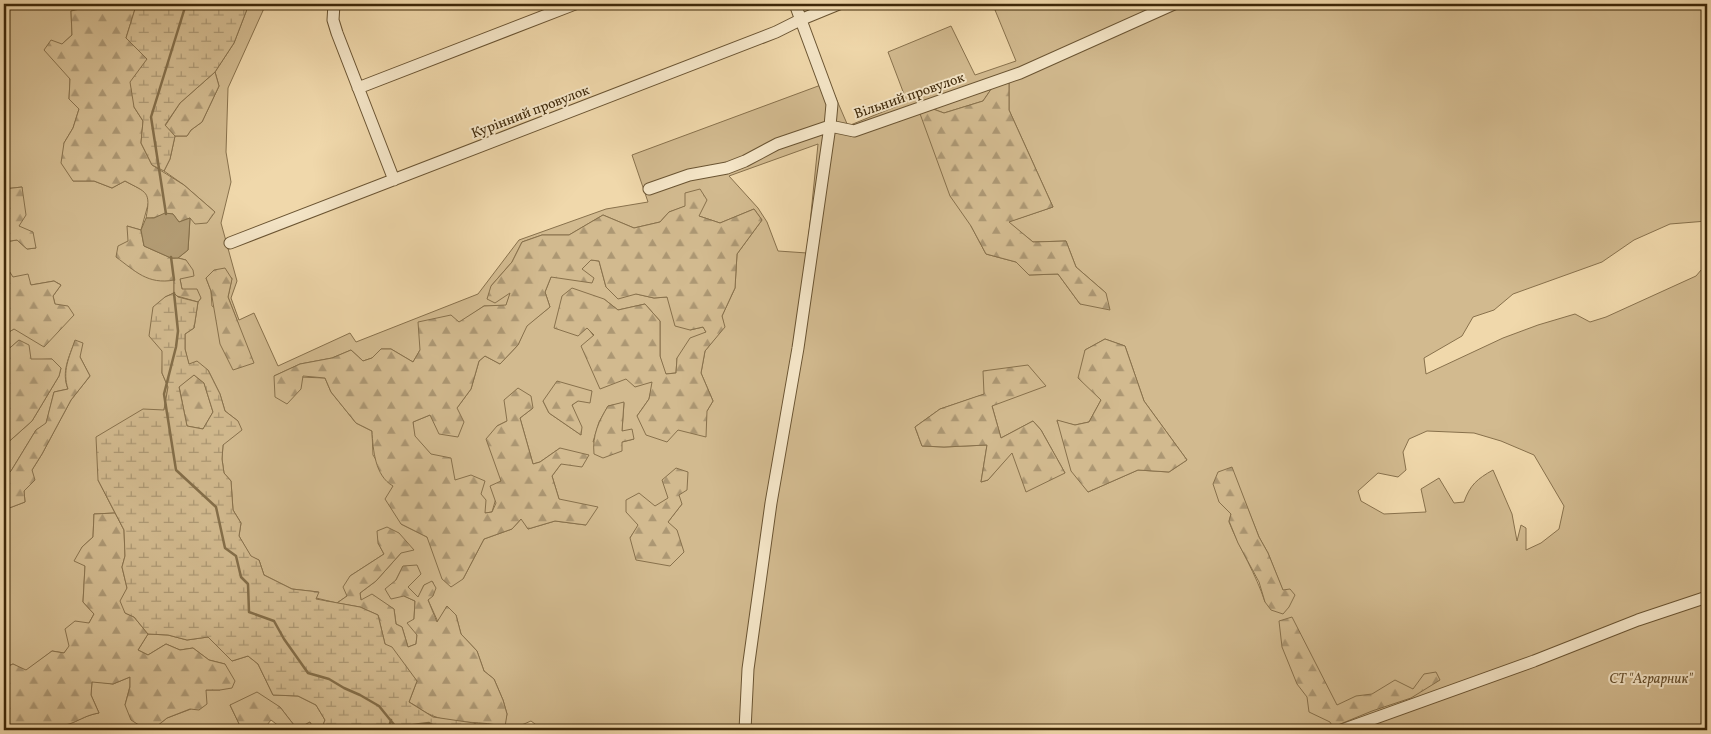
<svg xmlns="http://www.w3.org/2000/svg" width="1711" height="734" viewBox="0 0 1711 734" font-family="Vollkorn,serif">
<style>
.green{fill:#d2ba8f;stroke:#88714c;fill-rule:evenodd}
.forest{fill:url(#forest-firs);stroke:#88714c}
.wetland{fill:url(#wetland-marsh);stroke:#88714c;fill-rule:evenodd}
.water{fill:#b39c74;stroke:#846e49}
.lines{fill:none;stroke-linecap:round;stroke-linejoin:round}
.stream{stroke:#846e49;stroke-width:2.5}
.minor-casing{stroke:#6a5432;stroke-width:13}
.minor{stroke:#f5e6c8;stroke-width:11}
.labels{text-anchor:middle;stroke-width:4;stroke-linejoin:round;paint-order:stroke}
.street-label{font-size:14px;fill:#3e2809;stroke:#f5e6c8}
.park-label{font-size:14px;font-style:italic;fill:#634c2a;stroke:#f5e6c8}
</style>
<defs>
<pattern id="forest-firs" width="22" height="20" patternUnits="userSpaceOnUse" patternTransform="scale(1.25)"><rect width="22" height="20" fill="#d2ba8f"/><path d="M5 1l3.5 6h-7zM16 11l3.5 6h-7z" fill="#ac9773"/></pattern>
<pattern id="wetland-marsh" width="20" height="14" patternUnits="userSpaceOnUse" patternTransform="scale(1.25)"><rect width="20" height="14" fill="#d2ba8f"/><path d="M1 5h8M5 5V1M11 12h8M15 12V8" fill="none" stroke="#ac9773"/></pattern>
</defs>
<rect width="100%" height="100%" fill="#f0d8ab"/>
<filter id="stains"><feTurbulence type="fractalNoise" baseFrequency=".004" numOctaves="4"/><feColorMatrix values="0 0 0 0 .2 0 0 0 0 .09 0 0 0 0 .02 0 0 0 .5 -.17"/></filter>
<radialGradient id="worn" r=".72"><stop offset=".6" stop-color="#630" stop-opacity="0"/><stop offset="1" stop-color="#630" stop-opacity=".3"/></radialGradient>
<path class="green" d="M51 4H83L84 8 71 11 72 35 62 44 70 80 69 99 79 109 73 128 64 143 73 181H94L112 188 125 181 146 192 149 201 141 230 127 226 174 280V293L165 297 162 373 168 387 164 410 98 480 115 513 94 514 93 537 82 547 85 566 83 602 94 614 89 623 64 653 52 651 26 671 13 664 4 668V510L25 502 24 491 32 470 42 454 71 400 90 376 80 357 75 341C69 357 61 372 68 389L54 392 46 424 36 430 11 471 4 478V446L32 421 59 376 61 368 52 359 30 360 19 340 4 353V335L55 304 53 296 61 285 54 281 31 285 13 278 6 267 4 268V242L17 240 27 249 36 248 19 226 22 187 4 189V5L18 9Z
M249 4H266L228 88 226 152 231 182 221 223 237 281 231 298 239 320 254 313 278 366 350 333 356 342 478 294 519 240 606 209 648 202 632 155 829 82 848 126 907 102 888 52 951 26 975 75 1016 61 995 10 1011 4H1707V221L1670 224 1634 240 1602 262 1513 294 1494 310 1473 317 1462 336 1424 358 1426 374 1503 338 1538 325 1575 314 1590 322 1606 317 1696 276 1707 263V730H543L531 721 517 727 516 730H485L474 723H493L504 727 507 714 503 700 494 679 484 671 477 651 461 634 456 615 447 606 438 622 428 600 433 582 424 585 418 598 408 587 403 566 396 580 404 596 415 601 414 619 417 635 416 644 408 647 402 627 396 624 394 609 385 604 361 600 360 593 376 581 401 553 378 543 384 554 350 576 347 596 337 603 316 598 318 592 292 589 264 575 259 560 251 557 239 536 241 523 233 510 231 481 224 473 222 459 223 445 238 421 225 411 220 394 208 370 189 365 185 349V334L194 328 198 302 201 298 182 289 180 279 186 260 178 258 188 250 190 218 215 212 184 185 164 171 170 159 175 136H187L191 130 202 122 219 86 215 72 234 43ZM996 82H1009V110L1053 207 1008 222 1033 242 1066 241 1076 267 1106 293 1080 304 1058 274 1029 275 1016 262 986 254 971 226 933 109 944 113 983 101ZM818 144 807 253 778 251 767 222 758 208 729 176ZM686 206 699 216 720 223 754 209 762 220 737 254 735 288 722 316 724 327 705 351 701 373 713 401 707 411 677 430 637 416 649 399 653 382 626 379 587 327 604 299 618 310 645 304 660 321V357L665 374 676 373 677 358 706 332 703 327 690 330 667 297 654 298 606 287 599 261 591 260 582 269 551 277 545 292 550 307 526 326 518 345 500 364 485 356 479 361 471 389 457 408 430 415 413 422 414 436 485 513 492 512 501 481 497 426 533 408 520 418 533 464 540 462 560 448 561 464 552 476 559 499 586 525 555 521 528 529 522 518 512 529 484 539 463 579 427 537 401 524 393 486 373 455 372 431 356 423 331 392 325 378 274 376 300 364 332 358 351 350 363 361 372 358 381 349H391L413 362 420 350 484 306H506L511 292 491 286 512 262 522 242 542 235H569L603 215 634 228 660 222 669 212ZM206 278H232L228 297 238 323 212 306 211 291ZM1105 339 1125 346 1144 401 1187 460 1169 472 1138 470 1088 492 1057 421 1075 425 1089 422 1101 400 1085 350ZM592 391 572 405 581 435 549 413 543 401ZM985 394 992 406 1001 438 1033 421 1041 430 1065 473 1012 452 988 480 981 482 987 445 944 447 922 446 915 427 940 409ZM624 403 622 431 634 439 622 442H593L599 422 608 406ZM1427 431 1474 433 1501 441 1534 455 1564 506 1559 529 1541 543 1526 550V528L1521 525 1517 541 1512 514 1493 470C1477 479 1470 485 1464 502L1454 503 1439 478 1421 489 1426 512 1384 514 1361 501 1358 491 1378 473 1398 477 1406 470 1403 452 1409 439ZM1231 467 1259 537 1268 553 1283 591 1265 602C1256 574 1240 549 1229 522L1231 514ZM669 498 682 504 668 522 630 538C640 522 652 509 669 498Z
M148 634 168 635 187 640 208 637 232 661 248 656 258 664 273 695 298 696 316 705 325 720 321 730H314L310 722 297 729 280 707 230 705 242 730H52C58 725 64 726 71 723 82 719 87 715 99 713L91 695 92 681 113 684 130 677V686L125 705 157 726 167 718 191 709 206 690H220L225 664 209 660 193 648 180 650 166 644 148 655 138 650Z"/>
<path class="forest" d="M83 4H134L135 9 126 38 147 59 134 107 143 121 141 143 152 165 184 185 215 212 207 223 195 224 190 218 179 222 173 214C162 213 157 219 146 218 151 191 147 193 125 181L112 188 94 181H73L61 163 64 143 73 128 79 109 69 99 70 79 44 50 51 40 62 44 72 35 71 11 84 8Z
M215 72 219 86 202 122 191 130 187 136H175L165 126 180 103Z
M996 82H1009V110L1053 207 1009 222 1033 242 1066 241 1076 267 1106 293 1110 310 1080 304 1058 274 1029 275 1016 262 986 254 971 226 950 196 919 111 933 109 944 113 983 101Z
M22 187 26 215 19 226 33 232 36 248 27 249 17 240 4 242V189Z
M700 189 707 200 699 216 720 223 754 209 762 220 737 254 735 288 722 316 725 327 705 351 701 373 713 401 707 411 706 437 678 430 667 442 646 435 637 416 649 399 652 382 635 387 626 379 600 389 581 346 594 335 587 328 578 336 554 328 562 296 572 288 604 299 618 310 645 304 660 321V356L666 374 676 373 677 358 690 338 706 332 703 327 690 330 675 326 667 297 654 298 636 294 618 299 606 287 599 261 591 260 582 269 594 278 592 283 551 277 545 292 550 307 527 326 518 345 500 364 485 356 479 361 471 389 457 408 464 422 458 437 439 434 430 415 413 422 415 436 431 454 451 458 455 480 471 475 485 481 481 494 486 500 485 513 492 512 496 503 490 486 501 481 486 439 497 426 507 421 504 400 518 388 531 396 533 408 520 418 533 464 540 462 560 448 589 455 582 467 561 464 552 476 559 499 598 507 586 525 555 521 528 529 521 519 512 529 484 539 463 579 451 587 442 579 427 537 401 524 385 499 393 486C375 476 373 450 372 431L356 423 331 392 325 378 303 376 301 389 287 404 275 397 274 376 300 364 332 358 351 350 363 361 372 358 381 349H391L413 362 420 350 418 322 451 315 459 322 484 306 506 305 510 293 495 303 487 299 491 286 512 262 522 242 542 235H569L603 215 634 228 660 222 669 212 685 206V193Z
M127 226 141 230 144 246 171 258H178L186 260 193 270 194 276 180 279 182 289H197L201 298 198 302 177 296 174 293V280C148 285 135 271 116 257L118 246 128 241Z
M6 266 13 277 28 274 31 285 54 281 61 285 53 296 55 304 68 306 74 315 44 347 14 329 4 335V268Z
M225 268 232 279 228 297 254 363 233 370 220 344 211 291 206 278 214 270Z
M1105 339 1125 346 1144 401 1187 460 1169 472 1138 470 1088 492 1071 471 1057 420 1075 425 1089 422 1101 400 1078 378 1085 350Z
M19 340 29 345 31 359H52L61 368 59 376 32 421 4 446V353Z
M75 340 83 343 80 357 90 376 71 400 42 454 32 470 35 480 24 491 25 502 4 510V478L11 471 36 430 46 423 54 392 68 389C62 371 69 358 75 340Z
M1028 365 1046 386 992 406 1001 438 1033 421 1041 430 1065 473 1026 492 1012 453 988 480 981 482 987 445 944 447 922 446 915 427 940 409 984 394 983 371Z
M194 375 204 383 213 412 203 429 187 426 179 386Z
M557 381 592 391 590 403 578 401 572 405 582 427 581 435 549 413 543 401Z
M624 402 622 431 632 429 634 439 622 442V451L603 458 594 454C592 435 599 421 608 406Z
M1232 467 1259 537 1268 553 1283 590 1290 589 1295 595 1289 607 1283 614 1271 610 1265 602 1259 582 1238 543 1229 521 1231 514 1219 502 1213 484 1218 472Z
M676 468 688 472 687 490 679 495 682 504 668 522 677 530 684 552 670 566 636 560 630 538 638 525 626 512V500L639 493 655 506 668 498 662 480Z
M115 513 124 530 125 556 122 567 127 588 125 613 134 617 148 634 138 650 148 655 166 644 180 650 193 648 209 660 225 664 235 681 232 688 220 690H206L207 704 199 710 190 709 167 718 157 726 142 727 131 720 125 705 130 687V677L113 684 92 682 91 695 99 713C87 715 82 719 72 723 64 726 58 725 52 730H4V668L13 664 26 670 52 651 64 653 69 646 65 629 75 621 89 623 94 614 83 602 85 566 74 561 82 547 93 537 94 514Z
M387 527 399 533 414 550 401 553 376 581 360 593 361 600 372 594 394 609 396 624 402 627 408 647 416 644 417 635 407 623 414 619 415 601 404 596 391 599 385 589 396 580 403 566 417 565 421 574 408 587 418 597 424 585 432 581 436 588 433 596 428 600 437 622 447 606 456 615 461 634 477 651 484 671 494 679 503 700 507 714 505 727C483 720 455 725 433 716 425 713 417 706 409 702L417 681 385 644 378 615 360 607 337 603 347 596 343 587 350 576 384 554 378 543 377 531Z
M1292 617 1337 705 1356 696 1372 694 1395 680 1413 689 1424 674 1436 672 1440 680 1411 698 1372 711 1333 727 1330 722 1309 712 1307 697 1297 684 1282 647 1279 621Z
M257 692 280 707 297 729 310 722 314 730H284L271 720 263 730H242L230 705Z"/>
<path class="wetland" d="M134 4H249L234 43 215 72 180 103 165 125 175 136 170 159 164 171 152 165 141 143 143 121 134 107 130 82 147 59 126 38 135 9Z
M174 293 178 297 198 302 194 328 185 334V349L189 364 197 361 208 370 220 394 225 411 238 421 242 430 223 445 222 459 224 473 231 481 233 510 241 523 239 536 251 556 259 560 264 575 292 589 319 592 316 599 360 607 378 615 385 644 392 647 417 681 409 702 433 717 474 723 485 730H321L325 720 316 705 298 696 273 695 258 664 248 656 232 661 208 637 187 640 168 635 148 634 134 617 125 613 120 601 127 588 122 567 125 556 124 530 98 480 96 437 143 409 164 410 168 387 162 373V351L149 336 153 307 165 297ZM194 375 204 383 213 412 203 429 187 426 179 387Z"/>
<path class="water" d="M165 213 173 214 179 222 190 218 188 250 178 258H171L144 246 141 230 146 218H154Z"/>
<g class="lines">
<path class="stream" d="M166 214 151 117 186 4
M171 257 174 280
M174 293 178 331 176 347 164 394 176 470 216 507 225 548 236 556 241 577 248 584 249 612 274 621 284 639 308 673 329 679 344 688 360 695 379 706 396 727 429 723 441 730
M388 730 391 720"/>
<g class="minor-casing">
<path id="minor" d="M334 4 333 20 337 33 394 180
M358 88 575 4
M649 189 689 175 727 168 745 161 777 144 830 126 854 131 1020 73 1174 4
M230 243 776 32 800 20 839 4
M745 730 748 669 771 503 798 348 830 126 832 104 795 4
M1342 730 1534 661 1638 620 1707 597"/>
</g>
<use href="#minor" class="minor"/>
</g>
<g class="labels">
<g class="street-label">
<text transform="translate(909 95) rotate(-19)" y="5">Вільний провулок</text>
<text transform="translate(530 111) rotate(-21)" y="5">Курінний провулок</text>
</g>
<g class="park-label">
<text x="1651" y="683">СТ "Аграрник"</text>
</g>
</g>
<rect width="1711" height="734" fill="none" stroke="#f0d8ab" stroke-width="20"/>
<rect x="5" y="5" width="1701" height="724" fill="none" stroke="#3e2809" stroke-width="2.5"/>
<rect x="10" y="10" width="1691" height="714" fill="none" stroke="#3e2809"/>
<rect width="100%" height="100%" filter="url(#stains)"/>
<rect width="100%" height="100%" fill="url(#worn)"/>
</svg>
